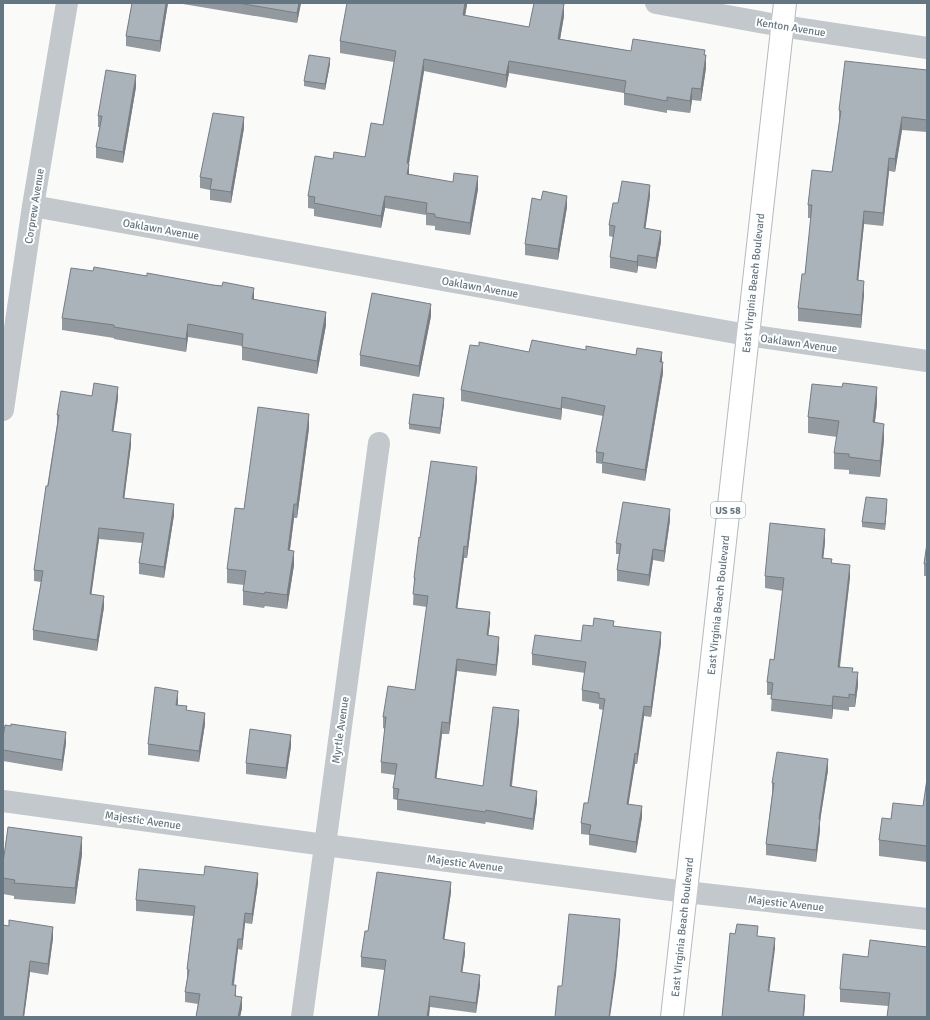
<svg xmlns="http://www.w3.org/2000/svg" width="930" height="1020" viewBox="0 0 930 1020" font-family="Signika,sans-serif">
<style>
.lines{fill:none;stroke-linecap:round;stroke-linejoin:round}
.primary-casing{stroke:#b5babe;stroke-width:24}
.minor{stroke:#c3c8cc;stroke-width:22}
.primary{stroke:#fff;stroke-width:22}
.wall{fill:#929a9f}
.shaded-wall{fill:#777d82}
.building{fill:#aab3b9;stroke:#777d82}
.labels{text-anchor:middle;stroke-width:4;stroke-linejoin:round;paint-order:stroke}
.shield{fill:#fff;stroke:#939fa8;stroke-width:1}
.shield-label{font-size:10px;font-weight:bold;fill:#657683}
.street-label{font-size:11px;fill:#657683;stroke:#fff}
</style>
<rect width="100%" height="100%" fill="#fafaf8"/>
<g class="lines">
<g class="primary-casing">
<path id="primary" d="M672 1017 785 3"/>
</g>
<path class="minor" d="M656 3 782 26 927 48
M33 206 747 335 927 361
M3 410 33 206 67 3
M3 801 325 845 686 892 927 919
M302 1017 379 443"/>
<use href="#primary" class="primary"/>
</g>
<path class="wall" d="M132 3H168L160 52 126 46V36Z
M177 3H301L297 23Z
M467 3 465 16 529 27 564 16 560 39 631 51 705 55 706 68 701 101 692 100 690 113 667 110V113L624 105V93L509 73 506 88 424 71 409 164V174L478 189 470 235 435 230V226L426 225V215L385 208 381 228 314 216V209L308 208V196L333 159 365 157 383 125 394 62 340 53V41Z
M330 64 325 90 304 86V81Z
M927 70V132L902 130 895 172 889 171 883 226 864 224 858 280 864 294 861 328 798 321V308L805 274 811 218H808V205L832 172 839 123V110Z
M136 87 123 163 96 158V147L100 127H98V116Z
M244 128 231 203 210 200V190L200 188V177Z
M650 196 645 228 661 242 656 269 638 266 637 273 610 268V257L613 237 609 236V225L618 203Z
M567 207 558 260 525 255V244Z
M93 271 147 276 222 286 254 299 326 325 317 374 242 360V346L188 337 186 352 114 339V338L62 330V318Z
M431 316 419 377 360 366V355Z
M479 346 529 352 662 362 663 373 645 481 602 473V464L596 463V452L603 416 562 408 561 420 461 401V390Z
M92 396 118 398 113 431 131 445 124 498 174 515 164 578 139 574V563L142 543 99 539 91 594 104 607 97 651 33 640V630L41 582 34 581V570L57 424V415Z
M877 403 875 422 884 440 880 477 849 474V470L834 469V453L837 437 808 433V417Z
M444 404 440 434 409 429V424Z
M309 428 297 518H294L290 550 294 565 287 609 265 606 264 608 243 605V591L244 585 227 583V569L244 509Z
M477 479 467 558H464L457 608 490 623 488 635 499 648 496 676 457 671 449 734H442L436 779 483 786 519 721 512 786 537 802 533 830 486 822 485 824 397 810V800L393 799V788L395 775 381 773V762L385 729 383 728V717L415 690 427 607 413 605 414 578 420 538Z
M887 505 885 530 862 527V522Z
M670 520 664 562 653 560 649 586 617 581V570L619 554H616V543Z
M825 542 823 558 832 563 850 577 840 667 853 672 858 685 855 707H849V711L833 709 832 719 771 711 772 695H767V682L774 660 783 591 765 588V576Z
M927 543V576H924V564Z
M593 626H614L661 643 651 717 644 716 637 764H635L628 804 642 817 636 853 589 845V835L581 834V823L588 803 603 710 599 709V704L582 701V690L585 673 532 665V654L581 641Z
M178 702V705L187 711 205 724 199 762 148 755V744Z
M3 737 66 743 62 771 3 761Z
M291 746 286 779 246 774V763Z
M828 770 820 821V830L816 862 766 855V844L772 794V783Z
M927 779V862L879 856V840L891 819 923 806Z
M82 854 75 904 14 899V896L3 894V863Z
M258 883 252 924 245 923 242 950 238 949 234 985 236 996 242 1008 240 1017H196L198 1004 185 1002V992L187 979V969L193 916 136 911V900Z
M451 892 444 939 465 953 462 972 480 985 476 1013 430 1007 384 970 361 967V957L368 931Z
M3 925 53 938 48 975 30 972 24 1017H3Z
M927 947 888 1006 840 1002V989L868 957Z"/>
<path class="shaded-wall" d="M166 3H168L160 52V41Z
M299 3H301L297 23V13Z
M465 3H467V5L463 27V15Z
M564 4V16L558 51V39Z
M706 55V68L701 101V89Z
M330 58V64L325 90V84Z
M424 59V71L407 175V163Z
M509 61V73L506 88V75Z
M136 75V87L123 163V152Z
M692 88V100L690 113V101Z
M244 117V128L231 203V192Z
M902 117V130L895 172V159Z
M889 158V171L883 226V213Z
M409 164V176L407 174Z
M478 176V189L470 235V223Z
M650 185V196L644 239V228Z
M385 196V208L381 228V216Z
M567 196V207L558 260V249Z
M864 211V224L857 293V280Z
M661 231V242L656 269V258Z
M638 255V266L637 273V262Z
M864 281V294L861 328V315Z
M254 288V300L252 299Z
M431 304V316L419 377V366Z
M326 312V325L317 374V361Z
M188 324V337L186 352V339Z
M662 352V362H660Z
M663 362V373L645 481V470Z
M118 387V398L112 442V431Z
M877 387V403L873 438V422Z
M562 397V408L561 420V409Z
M444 398V404L440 434V428Z
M309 414V428L297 518V504Z
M884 424V440L880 477V461Z
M131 434V445L123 509V498Z
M477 467V479L467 558V547Z
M887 499V505L885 530V524Z
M174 504V515L164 578V567Z
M294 504V518L288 564V550Z
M670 509V520L664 562V551Z
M99 528V539L90 605V594Z
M825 529V542L822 571V558Z
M464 546V558L456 619V608Z
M653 549V560L649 586V575Z
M294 551V565L287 609V595Z
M850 565V577L838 679V667Z
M104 596V607L97 651V640Z
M490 612V623L487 646V635Z
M661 632V643L651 717V707Z
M499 637V648L496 676V665Z
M457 659V671L449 734V723Z
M858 672V685L855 707V695Z
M178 691V702L176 716V705Z
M833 696V709L832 719V706Z
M644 706V716L637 764V754Z
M519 710V721L510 797V786Z
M205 713V724L199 762V751Z
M442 722V734L435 790V778Z
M66 732V743L62 771V760Z
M291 735V746L286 779V768Z
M635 753V764L627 814V804Z
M828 759V770L820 821V830L816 862V850L819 819Z
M537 791V802L533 830V819Z
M642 806V817L636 853V842Z
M82 837V854L75 904V888Z
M258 873V883L252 924V914Z
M451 882V892L443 949V939Z
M245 913V923L242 950V939Z
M620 919V930L616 975 610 1017H609Z
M53 927V938L48 975V964Z
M775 938V949L768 1002V991Z
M238 939V949L232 995V985Z
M465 943V953L461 982V972Z
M30 961V972L24 1017H23Z
M480 975V985L476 1013V1003Z
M236 985V996H235Z
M805 995V1006L804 1017H803Z
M430 996V1007L429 1017H427Z
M242 997V1008L240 1017H238Z"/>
<path class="building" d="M132 3H166L160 41 126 36Z
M238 3H299L297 13Z
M347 3H465L463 15 529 27 534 3H558L564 4 558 39 631 51 633 39 705 50 704 55H706L701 89 692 88 690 101 667 97V101L624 93 626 81 509 61 506 75 424 59 407 163 409 164 407 174 453 182 454 173 478 176 470 223 435 217V214L426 213 427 203 385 196 381 216 314 203 315 197 308 196 315 156 333 159 334 152 365 157 371 123 383 125 396 51 340 41Z
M309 55 330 58 325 84 304 81Z
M845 61 927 70V120L902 117 895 159 889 158 883 213 864 211 857 280 864 281 861 315 798 308 802 274H805L812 205H808L812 170 832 172 841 111 839 110Z
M106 70 136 75 123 152 96 147 102 116H98Z
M213 113 244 117 231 192 210 189 212 179 200 177Z
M622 181 650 185 644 228 661 231 656 258 638 255 637 262 610 257 615 226 609 225 613 203H618Z
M543 191 567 196 558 249 525 244 532 198 541 200Z
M94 267 147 276V273L213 285 222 286 223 282 254 288 252 299 326 312 317 361 242 347 243 334 188 324 186 339 114 327V325L62 318 71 268 93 271Z
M372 293 431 304 419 366 360 355Z
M532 340 586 350V346L636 355 637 348 662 352 660 362H663L645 470 602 462 604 453 596 452 605 406 562 397 561 409 461 390 470 345 479 346V342L529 352Z
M94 383 118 387 112 431 131 434 123 498 174 504 164 567 139 563 144 533 99 528 90 594 104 596 97 640 33 630 43 571 34 570 46 486H48L59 415H57L61 391 92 396Z
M843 383 877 387 873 422 884 424 880 461 849 457V454L834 453 839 421 808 417 812 384 842 387Z
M413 394 444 398 440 428 409 424Z
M258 407 309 414 297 504H294L288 550 294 551 287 595 265 592 264 594 243 591 246 571 227 569 235 508 244 509Z
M431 461 477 467 467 547 464 546 456 608 490 612 487 635 499 637 496 665 457 659 449 723 442 722 435 778 483 786 493 707 519 710 510 786 537 791 533 819 486 810 485 812 397 799 399 789 393 788 397 764 381 762 386 717H383L388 686 415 690 428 596 413 594 415 578H414L419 537 420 538Z
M866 497 887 499 885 524 862 522Z
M623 502 670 509 664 551 653 549 649 575 617 570 621 544 616 543Z
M770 523 825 529 822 558 832 559 831 563 850 565 838 667 853 668 852 672H858L855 695 849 694V698L833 696 832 706 771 699 773 683 767 682 770 659 774 660 784 578 765 576Z
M927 543V564H924Z
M594 618 614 621 613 626 661 632 651 707 644 706 637 754 635 753 627 804 642 806 636 842 589 834 591 825 581 823 584 803H588L605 699 599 698V693L582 690 586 662 532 654 535 635 581 641 583 625 593 626Z
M155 687 178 691 176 705 187 706 186 710 205 713 199 751 148 744Z
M11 724 66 732 62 760 3 750V737L5 725 11 726Z
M250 729 291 735 286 768 246 763Z
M777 752 828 759 819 819H820L816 850 766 844 774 783H772Z
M927 779V846L879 840 882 818 891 819 893 803 923 806Z
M8 827 82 837 75 888 14 883 15 880 3 878V863Z
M205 866 258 873 252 914 245 913 242 939H238L232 985H236L235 996 242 997 238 1017H196L200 994 185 992 189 970 187 969 195 906 136 900 139 869 204 875Z
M377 872 451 882 443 939 465 943 461 972 480 975 476 1003 430 996 427 1017H378L386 960 361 957 365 931H368Z
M569 914 620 919 616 964 609 1017H555L558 986H562Z
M9 920 53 927 48 964 30 961 23 1017H3V925L9 926Z
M737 924 758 926 757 936 775 938 768 991 805 995 803 1017H722L730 933 735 934Z
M870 940 927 947V1017H887L890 993 840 989 843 954 868 957Z"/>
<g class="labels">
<rect class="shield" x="711" y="502" width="34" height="16" rx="3"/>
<g class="shield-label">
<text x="728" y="514">US 58</text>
</g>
<g class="street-label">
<text transform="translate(791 27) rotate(9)" y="4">Kenton Avenue</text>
<text transform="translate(34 206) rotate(-81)" y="4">Corprew Avenue</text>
<text transform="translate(161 229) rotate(10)" y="4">Oaklawn Avenue</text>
<text transform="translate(753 283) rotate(-84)" y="4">East Virginia Beach Boulevard</text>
<text transform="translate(480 287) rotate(10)" y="4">Oaklawn Avenue</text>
<text transform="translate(799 343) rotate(8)" y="4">Oaklawn Avenue</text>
<text transform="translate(718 605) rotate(-84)" y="4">East Virginia Beach Boulevard</text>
<text transform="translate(340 730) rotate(-82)" y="4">Myrtle Avenue</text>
<text transform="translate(143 820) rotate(8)" y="4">Majestic Avenue</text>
<text transform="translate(465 863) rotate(7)" y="4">Majestic Avenue</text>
<text transform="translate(786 903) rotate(6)" y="4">Majestic Avenue</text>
<text transform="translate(682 927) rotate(-84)" y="4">East Virginia Beach Boulevard</text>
</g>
</g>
<rect width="930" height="1020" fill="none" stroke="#657683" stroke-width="8"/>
</svg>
